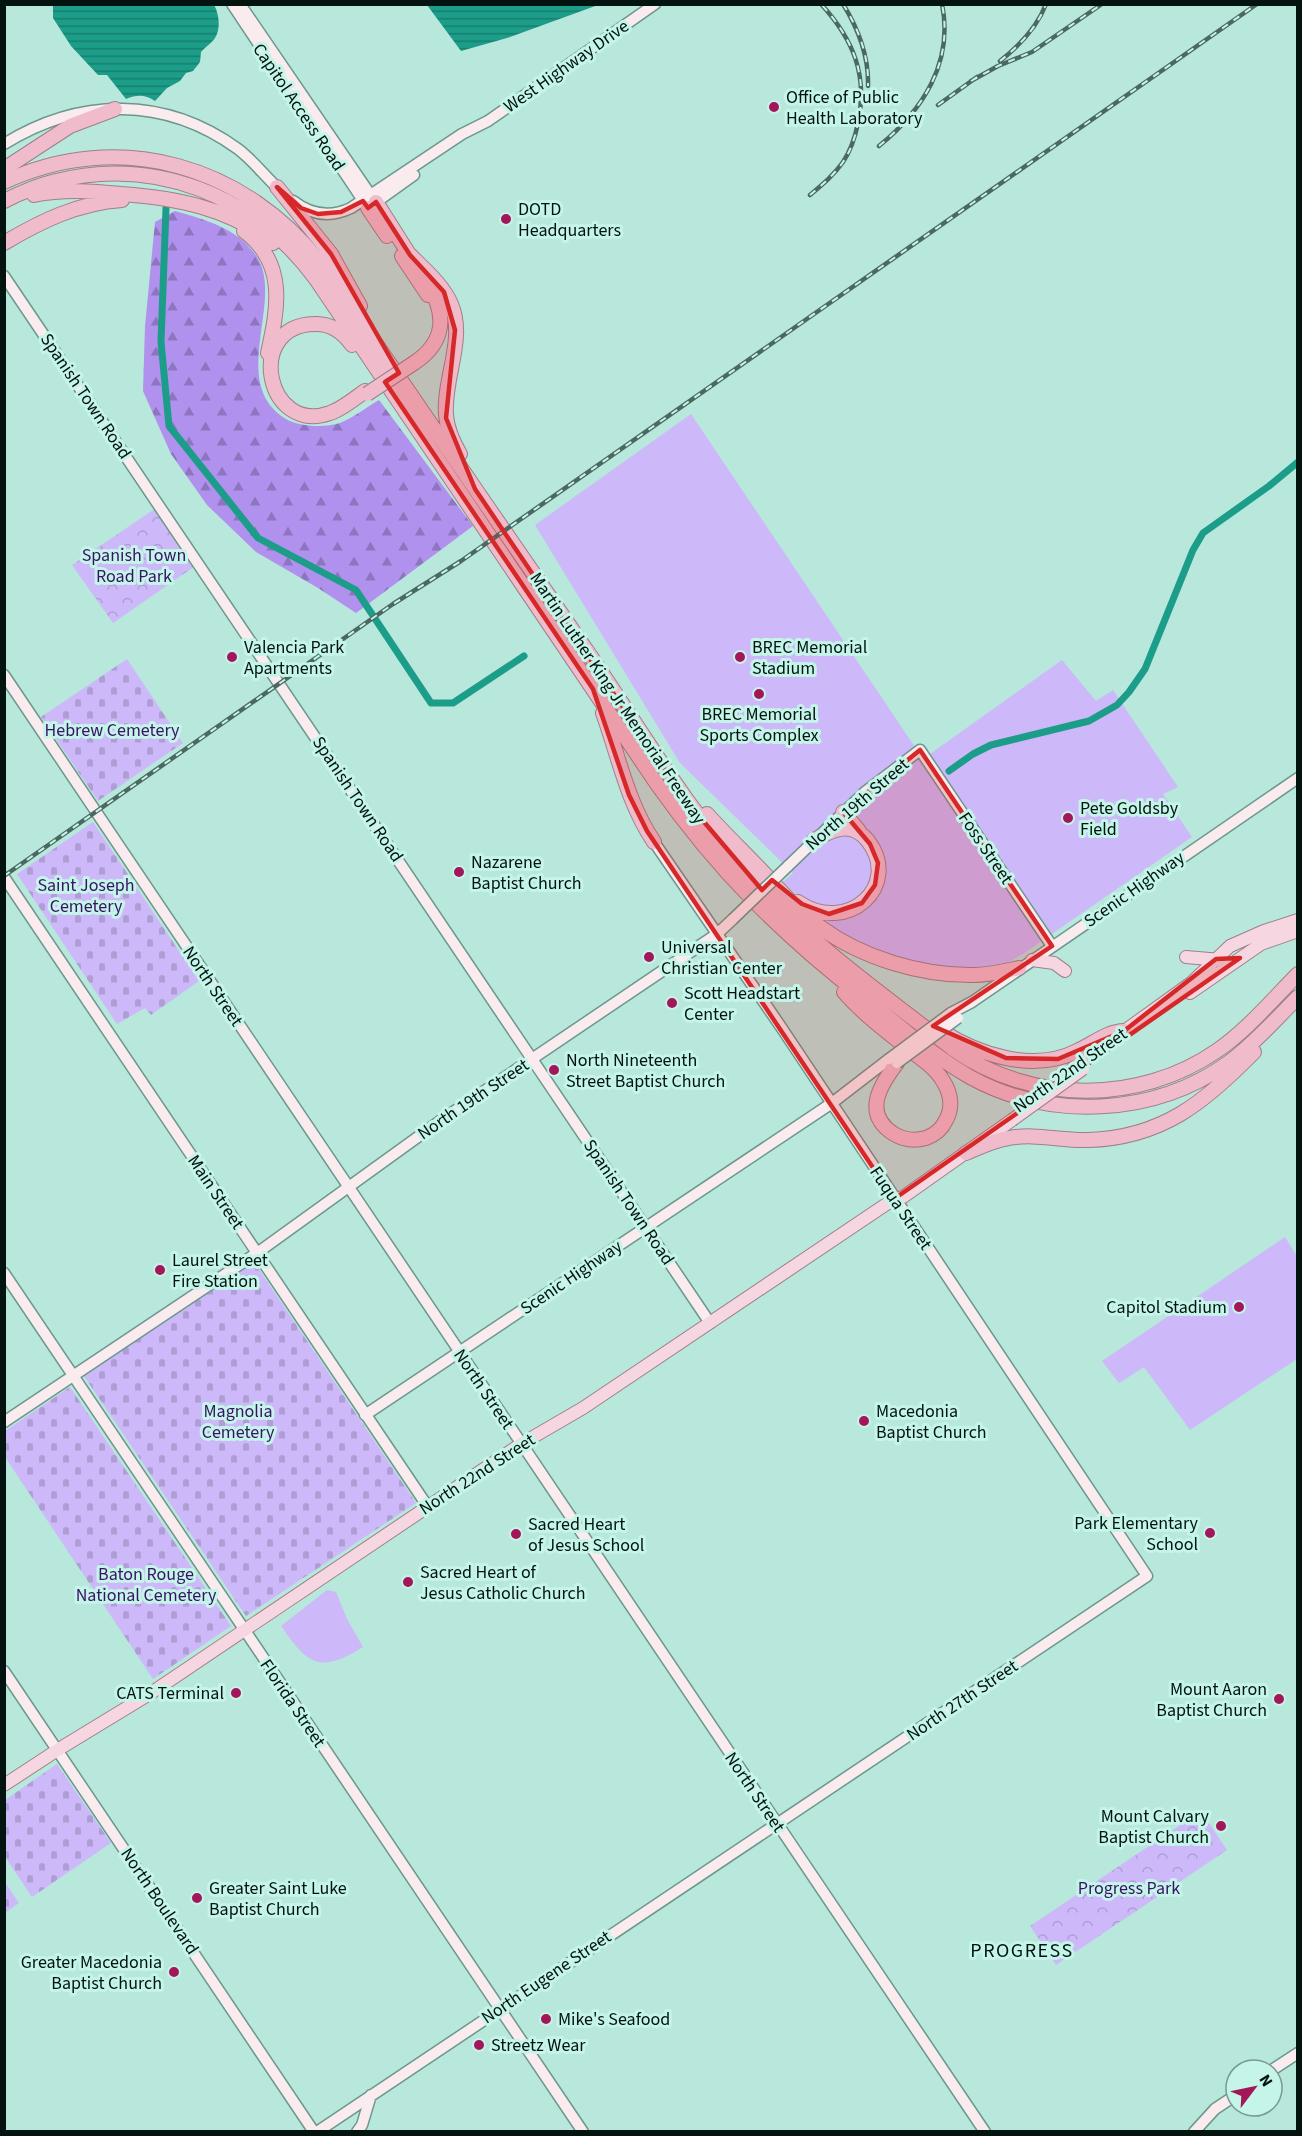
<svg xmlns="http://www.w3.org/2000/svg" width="1302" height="2136" viewBox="0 0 1302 2136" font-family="'Source Sans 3',sans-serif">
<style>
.forest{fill:url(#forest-firs)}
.cemetery{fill:url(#cemetery-stones)}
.park{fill:url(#park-crowns)}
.garden{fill:#cdb9f9}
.water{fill:url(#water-rules)}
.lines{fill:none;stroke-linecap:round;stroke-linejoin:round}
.canal{stroke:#1c9d89;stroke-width:7}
.secondary-casing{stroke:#6b978d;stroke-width:13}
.primary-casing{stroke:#9d818a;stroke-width:14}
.highway-casing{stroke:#9d818a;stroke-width:16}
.secondary{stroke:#faebef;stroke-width:10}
.primary{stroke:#f6d6e0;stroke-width:12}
.highway{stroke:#f0bbcb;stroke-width:14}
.rail-casing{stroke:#4b6861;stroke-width:4.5}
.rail{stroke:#c5f4e9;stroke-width:2;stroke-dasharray:7;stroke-linecap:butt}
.secondary-bridge-casing{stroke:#6b978d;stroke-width:13;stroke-linecap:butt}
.primary-bridge-casing{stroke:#9d818a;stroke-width:14;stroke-linecap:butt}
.highway-bridge-casing{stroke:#9d818a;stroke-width:16;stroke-linecap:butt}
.secondary-bridge{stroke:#faebef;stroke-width:10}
.primary-bridge{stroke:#f6d6e0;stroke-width:12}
.highway-bridge{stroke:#f0bbcb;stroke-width:14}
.marked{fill:#d62828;fill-opacity:0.2;stroke:#d62828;stroke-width:4.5;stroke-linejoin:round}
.poi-dot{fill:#a4165a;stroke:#c5f4e9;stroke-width:2}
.labels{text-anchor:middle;stroke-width:6;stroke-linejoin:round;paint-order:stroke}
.street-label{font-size:18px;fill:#031410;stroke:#c5f4e9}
.poi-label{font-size:18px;fill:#031410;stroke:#c5f4e9;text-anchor:start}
.park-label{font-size:18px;fill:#381264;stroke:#c5f4e9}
.neighbourhood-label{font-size:20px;letter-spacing:1.5px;fill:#031410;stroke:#c5f4e9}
</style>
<defs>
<pattern id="forest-firs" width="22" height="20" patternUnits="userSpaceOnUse" patternTransform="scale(1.5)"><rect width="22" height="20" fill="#b191ee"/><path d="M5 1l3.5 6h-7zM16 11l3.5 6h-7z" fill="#8e75bf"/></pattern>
<pattern id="cemetery-stones" width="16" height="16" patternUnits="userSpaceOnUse" patternTransform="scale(1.5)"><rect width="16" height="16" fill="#cdb9f9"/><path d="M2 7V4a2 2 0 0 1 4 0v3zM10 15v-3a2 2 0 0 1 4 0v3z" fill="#ae9ed4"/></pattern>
<pattern id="park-crowns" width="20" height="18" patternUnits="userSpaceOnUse" patternTransform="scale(1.5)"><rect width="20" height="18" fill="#cdb9f9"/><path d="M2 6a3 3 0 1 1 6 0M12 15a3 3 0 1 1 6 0" fill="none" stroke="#ae9ed4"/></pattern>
<pattern id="water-rules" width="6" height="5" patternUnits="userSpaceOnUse" patternTransform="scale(1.5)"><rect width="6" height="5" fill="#1c9d89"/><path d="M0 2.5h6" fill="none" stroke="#177f6f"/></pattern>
</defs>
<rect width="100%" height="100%" fill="#b8e7dc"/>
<path class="forest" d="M175 211C206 220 238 228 257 257 285 301 227 383 286 419 299 427 325 428 340 423 353 418 367 407 379 400L473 526 356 613 318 588 256 552 207 505 171 454 143 391 145 326 155 222Z"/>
<path class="cemetery" d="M127 659 183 743 98 801 41 717Z
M93 822 199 981 151 1015 145 1008 117 1024 17 874Z
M254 1262 416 1503 246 1616 84 1376Z
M70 1387 231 1626 153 1679 5 1457V1431Z
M57 1764 111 1843 32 1897 5 1857V1800Z
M4 1881 19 1903 5 1913H4Z"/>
<path class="park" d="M156 508 195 566 113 623 72 565Z
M1201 1811 1227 1850 1056 1965 1030 1926Z"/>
<path class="garden" d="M691 414 923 759 1062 660 1096 701 1113 690 1178 787 1163 794 1192 837 1023 954 1002 966 975 969 914 962 878 951 845 939 783 882 793 873 680 763 535 525Z
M92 562 103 578 93 585 82 569Z
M1285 1237 1297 1256V1359L1190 1430 1144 1367 1119 1383 1102 1361Z
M327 1590 336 1592 347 1619 363 1647C320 1674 308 1665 281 1626Z"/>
<path class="water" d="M53 5H214C219 13 221 29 215 38 212 43 205 47 201 52L200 62 193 71 186 73 180 81 167 88 155 101C144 94 137 95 126 99L107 75H98L71 46 53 18Z
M427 5H598L507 38 461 51Z"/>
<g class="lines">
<path class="canal" d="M166 208 161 342 169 426 258 538 356 590 431 703H453L524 656
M949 771 973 754 991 745 1089 721 1117 705 1129 692 1145 669 1193 550 1203 533 1269 486 1298 462"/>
<g class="secondary-casing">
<path id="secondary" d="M232 4 368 208 414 175
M240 4 374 200
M4 144C80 97 165 96 238 149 254 161 266 178 281 191
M293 201C311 215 330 218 351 208L462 134 488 121 655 4
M4 276 710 1323
M4 675 985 2132
M787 867 865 792 920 750 1052 946
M4 877 428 1507
M951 1013 972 1002 1298 778
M4 1273 583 2132
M365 1415 832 1103 889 1059
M4 1422 257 1253 440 1121 717 934 733 919
M4 1671 314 2132
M1272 2070 1298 2053
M317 2132 1147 1576 781 1027 654 842
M357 2132 362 2125 371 2095
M1194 2132 1215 2109 1236 2095"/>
</g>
<g class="primary-casing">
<path id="primary" d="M1186 957 1221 960
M1032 960 1054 963 1065 971
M1190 993 1261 944 1298 931
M1073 1068 1191 983 1230 946 1264 931 1298 920
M4 1785 59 1749 151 1693 521 1444 583 1408 894 1199 903 1197 1012 1120"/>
</g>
<g class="highway-casing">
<path id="highway" d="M4 169 70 126 115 109
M4 182C120 128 246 166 322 265 410 393 498 523 587 651 640 728 686 809 750 878 810 943 883 995 953 1049 1031 1104 1139 1105 1218 1050 1248 1029 1272 1000 1298 974
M277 187 331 254 360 306
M34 195C64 189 92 191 122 194 176 198 229 208 273 243
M4 201C20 193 35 186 52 182 154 155 254 195 316 279L657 784C719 872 783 935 868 1001 901 1027 933 1056 970 1077 1050 1121 1154 1116 1228 1063 1254 1044 1275 1020 1298 997
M376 202 414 262
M368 208 387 236
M244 231C287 263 278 308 268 353
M4 243C41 221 78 203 122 200
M410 255C424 269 443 285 451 304 466 339 443 379 446 415 447 429 453 442 460 454
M402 256 428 295
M352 345C343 332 330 323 314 324 244 326 266 436 330 413 342 409 354 399 365 391
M414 363C446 342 447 314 427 283
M603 713C619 757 627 802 654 842
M843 812 859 831
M707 814C724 833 743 851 761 870 780 890 798 911 820 927 862 958 922 976 974 975 990 975 1005 971 1019 968
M798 902C848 936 902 885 868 841 861 832 851 827 840 829 831 830 822 836 814 840
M844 992C862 1013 885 1030 906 1047 919 1057 935 1067 943 1081 951 1093 953 1108 946 1120 942 1129 934 1135 926 1138 915 1141 904 1140 894 1134 862 1114 880 1085 897 1063
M940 1030C978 1055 1034 1073 1077 1051 1091 1045 1108 1031 1124 1031
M966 1153C980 1147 994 1140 1009 1138 1035 1133 1062 1141 1088 1140 1162 1138 1205 1102 1254 1052"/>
</g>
<use href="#secondary" class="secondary"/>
<use href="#primary" class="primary"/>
<use href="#highway" class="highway"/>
<g class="rail-casing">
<path id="rail" d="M843 4C859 30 869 56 868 86
M1000 61C1019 46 1037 28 1046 4
M971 81 998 66 1032 52 1102 4
M938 105 977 77
M879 146C922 111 954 63 942 4
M810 195C822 185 834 175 843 162 851 150 855 138 858 123 868 76 854 40 821 4
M4 876 393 604 461 561 1257 4"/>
</g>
<use href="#rail" class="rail"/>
<g class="secondary-bridge-casing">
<path id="secondary-bridge" d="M733 919 787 867
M889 1059 951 1013
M897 1063 958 1018"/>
</g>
<g class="primary-bridge-casing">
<path id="primary-bridge" d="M1012 1120 1083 1069"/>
</g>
<g class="highway-bridge-casing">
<path id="highway-bridge" d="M367 394 414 363"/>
</g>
<use href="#secondary-bridge" class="secondary-bridge"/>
<use href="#primary-bridge" class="primary-bridge"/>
<use href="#highway-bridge" class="highway-bridge"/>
</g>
<path class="marked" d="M277 187 301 208 318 214 341 212 363 201 368 208 376 202 410 255 444 292 455 330 446 418 475 489 687 802 762 890 772 880 802 904 829 914 862 903 875 885 878 863 870 844 843 812 920 750 1052 946 933 1026 1006 1058 1058 1059 1124 1031 1216 959 1240 958 894 1199 647 831 629 795 593 689 385 382 399 373 331 254Z"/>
<g class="poi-dot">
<circle cx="774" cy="107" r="6"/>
<circle cx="506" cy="219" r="6"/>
<circle cx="232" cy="657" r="6"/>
<circle cx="740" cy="657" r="6"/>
<circle cx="759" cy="694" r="6"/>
<circle cx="1068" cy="818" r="6"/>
<circle cx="459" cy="872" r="6"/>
<circle cx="649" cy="957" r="6"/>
<circle cx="672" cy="1003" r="6"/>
<circle cx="554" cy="1070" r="6"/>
<circle cx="160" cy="1270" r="6"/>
<circle cx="1239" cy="1307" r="6"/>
<circle cx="864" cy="1421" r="6"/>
<circle cx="1210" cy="1533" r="6"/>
<circle cx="516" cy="1534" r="6"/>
<circle cx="408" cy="1582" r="6"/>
<circle cx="236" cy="1693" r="6"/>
<circle cx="1279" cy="1699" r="6"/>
<circle cx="1221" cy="1826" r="6"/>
<circle cx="197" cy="1898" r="6"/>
<circle cx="174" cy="1972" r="6"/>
<circle cx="546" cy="2019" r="6"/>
<circle cx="479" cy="2045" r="6"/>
</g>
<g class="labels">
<g class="street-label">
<text transform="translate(566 66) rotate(-35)" y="6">West Highway Drive</text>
<text transform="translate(299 107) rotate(56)" y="6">Capitol Access Road</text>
<text transform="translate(86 396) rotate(56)" y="6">Spanish Town Road</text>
<text transform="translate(618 698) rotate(56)" y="6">Martin Luther King Jr Memorial Freeway</text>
<text transform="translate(358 799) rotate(56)" y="6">Spanish Town Road</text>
<text transform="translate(857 804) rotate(-41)" y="6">North 19th Street</text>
<text transform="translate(986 848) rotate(56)" y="6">Foss Street</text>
<text transform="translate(1134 889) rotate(-35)" y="6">Scenic Highway</text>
<text transform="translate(213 986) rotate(56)" y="6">North Street</text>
<text transform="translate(1070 1070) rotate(-35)" y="6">North 22nd Street</text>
<text transform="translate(473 1099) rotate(-34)" y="6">North 19th Street</text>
<text transform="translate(216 1192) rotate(56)" y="6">Main Street</text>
<text transform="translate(629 1202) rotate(56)" y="6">Spanish Town Road</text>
<text transform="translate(901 1208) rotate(56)" y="6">Fuqua Street</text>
<text transform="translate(571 1277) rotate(-34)" y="6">Scenic Highway</text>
<text transform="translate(484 1389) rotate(56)" y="6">North Street</text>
<text transform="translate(477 1474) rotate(-33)" y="6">North 22nd Street</text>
<text transform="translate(962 1700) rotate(-34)" y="6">North 27th Street</text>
<text transform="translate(293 1703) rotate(56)" y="6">Florida Street</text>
<text transform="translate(755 1792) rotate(56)" y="6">North Street</text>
<text transform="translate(160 1901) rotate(56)" y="6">North Boulevard</text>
<text transform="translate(546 1977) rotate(-34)" y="6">North Eugene Street</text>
</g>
<g class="poi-label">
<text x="786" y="103">Office of Public<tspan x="786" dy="21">Health Laboratory</tspan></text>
<text x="518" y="215">DOTD<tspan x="518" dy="21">Headquarters</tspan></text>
<text x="244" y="653">Valencia Park<tspan x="244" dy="21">Apartments</tspan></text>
<text x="752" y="653">BREC Memorial<tspan x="752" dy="21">Stadium</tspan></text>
<text x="759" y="720" text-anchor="middle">BREC Memorial<tspan x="759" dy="21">Sports Complex</tspan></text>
<text x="1080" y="814">Pete Goldsby<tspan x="1080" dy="21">Field</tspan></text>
<text x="471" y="868">Nazarene<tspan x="471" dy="21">Baptist Church</tspan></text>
<text x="661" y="953">Universal<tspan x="661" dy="21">Christian Center</tspan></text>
<text x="684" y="999">Scott Headstart<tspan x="684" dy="21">Center</tspan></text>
<text x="566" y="1066">North Nineteenth<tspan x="566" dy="21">Street Baptist Church</tspan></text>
<text x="172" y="1266">Laurel Street<tspan x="172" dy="21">Fire Station</tspan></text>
<text x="1227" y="1313" text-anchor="end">Capitol Stadium</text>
<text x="876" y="1417">Macedonia<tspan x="876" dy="21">Baptist Church</tspan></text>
<text x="1198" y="1529" text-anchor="end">Park Elementary<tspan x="1198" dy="21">School</tspan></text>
<text x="528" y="1530">Sacred Heart<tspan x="528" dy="21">of Jesus School</tspan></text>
<text x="420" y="1578">Sacred Heart of<tspan x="420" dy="21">Jesus Catholic Church</tspan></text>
<text x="1267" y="1695" text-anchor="end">Mount Aaron<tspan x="1267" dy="21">Baptist Church</tspan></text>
<text x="224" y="1699" text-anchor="end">CATS Terminal</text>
<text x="1209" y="1822" text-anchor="end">Mount Calvary<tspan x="1209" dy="21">Baptist Church</tspan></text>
<text x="209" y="1894">Greater Saint Luke<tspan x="209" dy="21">Baptist Church</tspan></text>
<text x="162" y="1968" text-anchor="end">Greater Macedonia<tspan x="162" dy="21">Baptist Church</tspan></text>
<text x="558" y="2025">Mike's Seafood</text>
<text x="491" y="2051">Streetz Wear</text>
</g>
<g class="park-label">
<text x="134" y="561">Spanish Town<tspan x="134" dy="21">Road Park</tspan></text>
<text x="112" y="736">Hebrew Cemetery</text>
<text x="86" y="891">Saint Joseph<tspan x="86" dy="21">Cemetery</tspan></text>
<text x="238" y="1417">Magnolia<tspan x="238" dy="21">Cemetery</tspan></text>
<text x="146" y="1580">Baton Rouge<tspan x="146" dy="21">National Cemetery</tspan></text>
<text x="1129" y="1894">Progress Park</text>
</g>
<g class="neighbourhood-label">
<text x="1022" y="1957">PROGRESS</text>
</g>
</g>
<rect width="1302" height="2136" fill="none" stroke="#031410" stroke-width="12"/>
<g transform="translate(1254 2088) rotate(58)"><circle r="28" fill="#c5f4e9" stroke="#779a92" stroke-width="1.5"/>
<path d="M0-4.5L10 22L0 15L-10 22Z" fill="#a4165a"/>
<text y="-9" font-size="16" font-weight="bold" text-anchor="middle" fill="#031410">N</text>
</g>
</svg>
